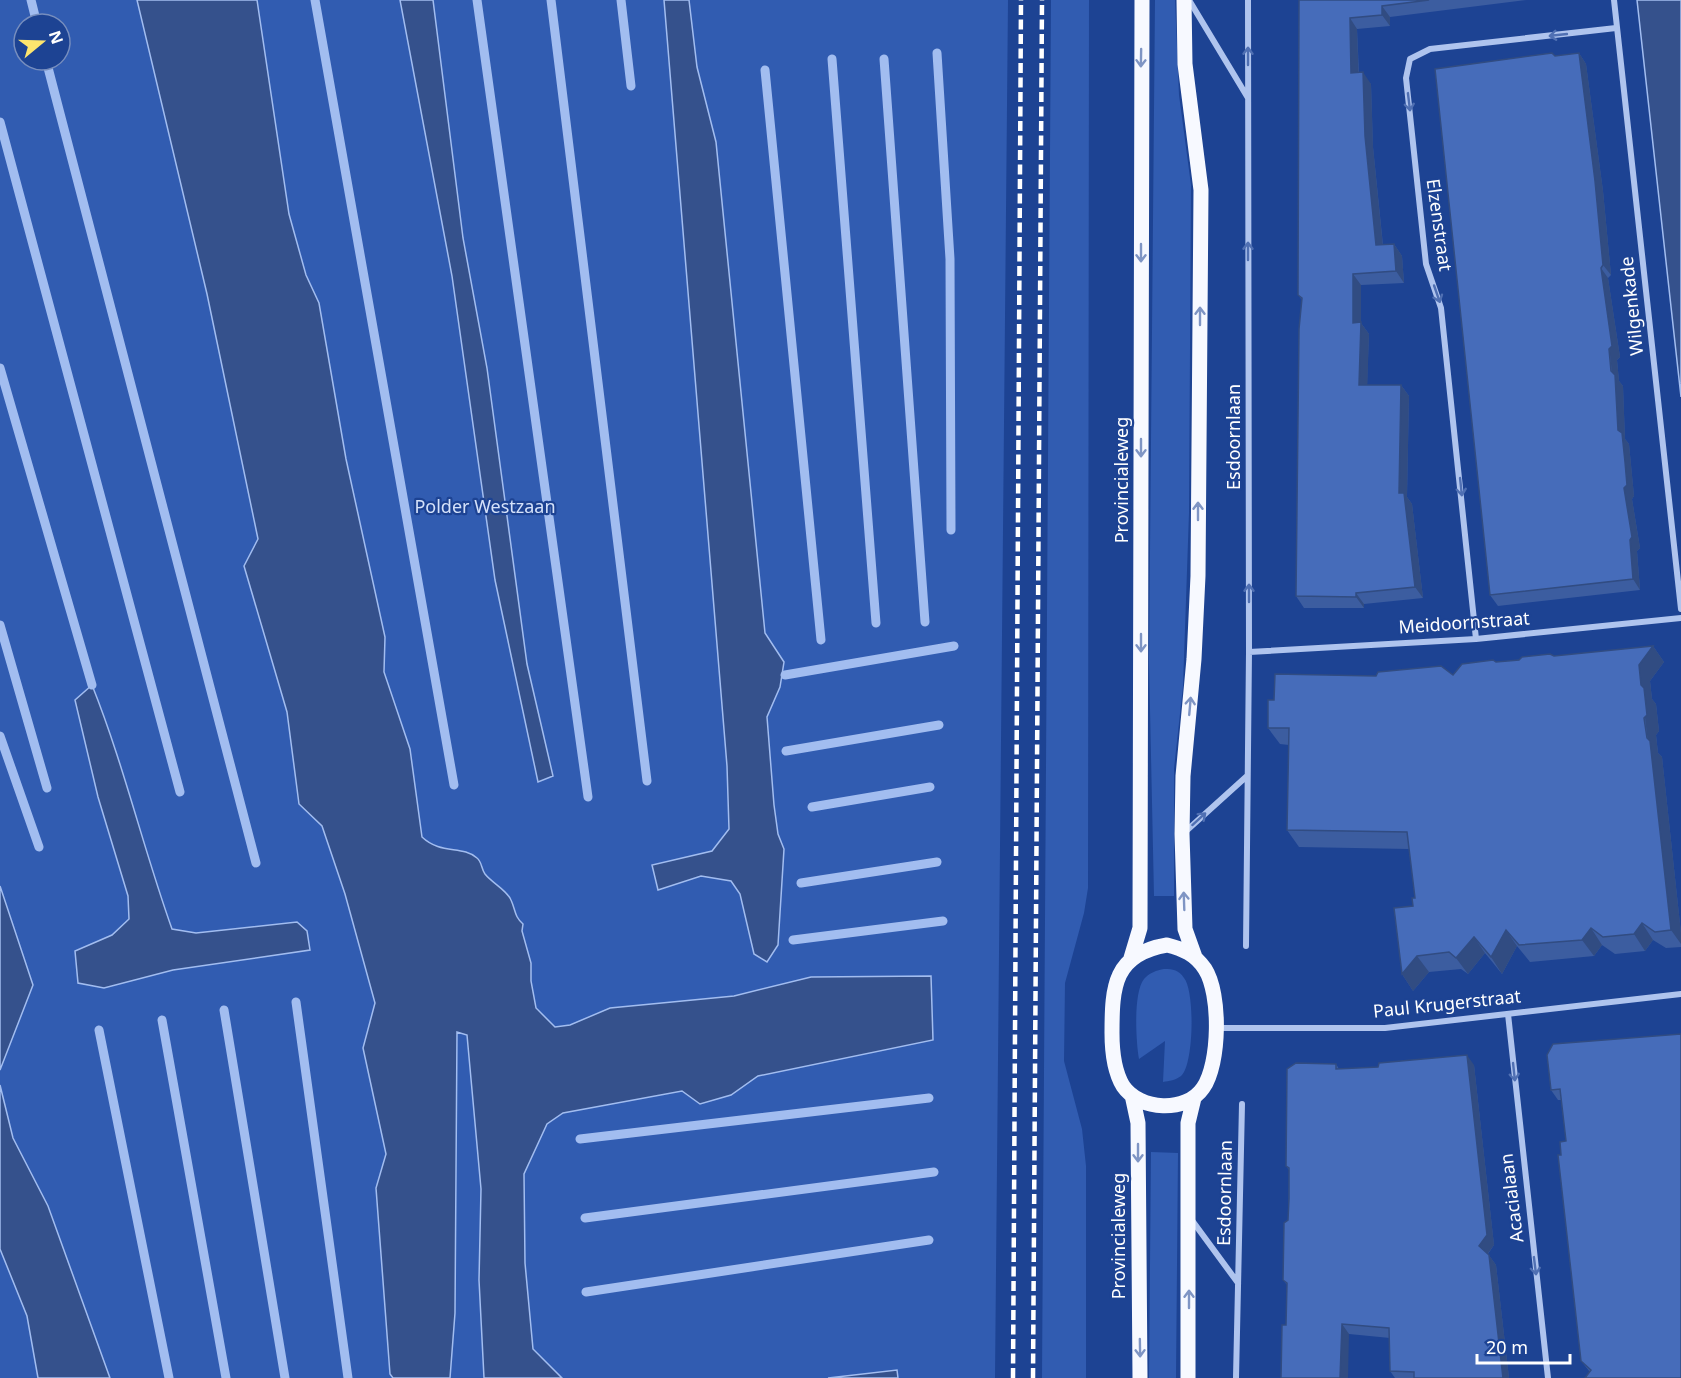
<svg xmlns="http://www.w3.org/2000/svg" width="1681" height="1378" viewBox="0 0 1681 1378" font-family="'Noto Sans',sans-serif">
<style>
.green{fill:#315cb1;fill-rule:evenodd}
.water{fill:#35518c;stroke:#a2bdf0;stroke-width:1.5}
.lines{fill:none;stroke-linecap:round;stroke-linejoin:round}
.stream{stroke:#a2bdf0;stroke-width:9}
.street{stroke:#afc4ee;stroke-width:6}
.primary{stroke:#f7f9ff;stroke-width:15}
.rail{stroke:#fff;stroke-width:4.5;stroke-dasharray:10 4.5;stroke-linecap:butt}
.wall{fill:#3c5da0}
.shaded-wall{fill:#314c82}
.building{fill:#466cba;stroke:#314c82;stroke-width:1.5}
.oneway{stroke:#5070b3}
.oneway2{stroke:#7f95c4}
.labels{text-anchor:middle;stroke-width:4.5;stroke-linejoin:round;paint-order:stroke}
.street-label{font-size:18px;fill:#fff;stroke:#1d4393}
.park-label{font-size:18px;fill:#d5e2fa;stroke:#1d4393}
</style>
<rect width="100%" height="100%" fill="#1d4393"/>
<path class="green" d="M0 0H1008L995 1378H0ZM24 24H60V60H24Z
M1051 0H1089L1088 888 1084 913 1065 983 1064 1061 1082 1129 1086 1166V1378H1042Z
M1155 0H1175L1179 95 1191 185 1189 513 1183 686 1174 769V896H1154L1149 662Z
M1164 969C1173 969 1179 970 1184 978 1195 991 1194 1065 1181 1076 1176 1080 1169 1081 1163 1082L1165 1041 1139 1059C1136 1042 1133 993 1144 979 1149 973 1157 970 1164 969Z
M1151 1152 1178 1153 1176 1378H1149Z"/>
<path class="water" d="M137 0H257L289 214 306 275 319 303 346 459 385 637 384 672 410 749 422 837C441 855 462 845 477 858 482 862 481 868 485 874 492 883 507 890 511 900 516 911 514 916 523 924L522 931 531 963V981L536 1008 555 1027 570 1025 610 1008 734 996 811 977 931 976 933 1040 758 1076 731 1095 700 1104 682 1091 563 1113 547 1124 524 1174 525 1263 533 1349 562 1378H484L479 1280 481 1189 467 1035 457 1032 455 1313 450 1378H393L390 1374 376 1188 386 1154 363 1048 375 1003 345 894 322 826 299 804 287 712 244 566 258 539 207 294Z
M400 0H433L463 238 487 368 527 664 553 776 538 782 495 580 452 276Z
M664 0H689L697 67 716 142 765 633 784 662 780 687 767 717 774 805 778 834 784 849 778 945 767 962 754 954 740 894 731 881 701 876 658 890 652 865 712 851 729 829 727 766Z
M1637 0H1681V397Z
M92 685C124 765 143 848 172 929L196 933 297 922 307 931 310 950 173 970 104 988 78 983 75 951 112 935 129 919 128 896 98 797 75 700Z
M0 886 33 985 0 1070Z
M0 1085 13 1138 48 1206 110 1378H38L27 1316 0 1249Z
M897 1370 898 1378H828Z"/>
<g class="lines">
<path class="stream" d="M31 0 37 24
M315 0 454 785
M477 0 588 797
M551 0 647 781
M621 0 631 86
M937 53 950 259 951 530
M832 59 876 623
M884 59 925 622
M46 60 256 863
M765 70 821 640
M0 122 180 792
M0 368 92 685
M0 625 47 788
M785 675 954 646
M0 736 39 847
M786 751 939 725
M812 807 930 787
M801 883 937 862
M793 940 943 921
M296 1002 348 1378
M224 1010 285 1378
M162 1020 226 1378
M99 1030 169 1378
M580 1139 929 1098
M585 1218 934 1172
M586 1292 929 1240"/>
<path class="street" d="M1189 0 1248 98
M1614 0 1681 609
M1476 639 1441 308 1426 264 1406 78 1410 59 1430 49 1616 28
M1249 652 1476 639 1681 618
M1185 832 1247 776
M1246 946 1249 652 1248 0
M1508 1014 1548 1378
M1216 1028H1385L1681 994
M1191 1219 1238 1283
M1236 1378 1242 1104"/>
<path class="primary" d="M1184 0 1185 64 1201 190 1198 576 1194 659 1183 776 1182 834 1185 929 1195 957
M1167 945C1183 949 1195 954 1205 969 1221 994 1220 1064 1203 1088 1186 1113 1140 1111 1123 1086 1114 1071 1112 1051 1112 1033 1112 986 1114 954 1167 945Z
M1131 958 1140 928 1142 0
M1132 1095 1138 1123 1140 1378
M1188 1378V1123L1194 1098"/>
<path class="rail" d="M1013 1378 1021 0
M1033 1378 1042 0"/>
</g>
<path class="wall" d="M1299 0H1527L1390 17V26L1357 29 1359 73 1371 84 1373 147 1383 245 1394 244 1402 256 1404 283 1361 285V323L1369 334 1367 385H1401L1409 396 1407 497 1412 504 1423 598 1364 604V608H1304L1296 596 1302 300 1298 295Z
M1579 53 1586 64 1603 191 1611 275 1608 278 1620 357 1617 360 1619 381 1623 386 1625 439 1629 444 1634 496 1632 499 1640 548 1637 551 1640 590 1498 606 1490 595 1555 56Z
M1653 646 1664 662 1650 681 1652 699 1656 704 1659 731 1656 735 1658 753 1662 757 1681 933V947L1666 948 1653 940 1645 951 1615 954 1602 945 1594 956 1530 962 1517 946 1502 974 1485 953 1468 974 1461 969 1429 972 1413 991 1402 974 1415 898 1409 849 1299 847 1287 830 1289 745 1280 744 1268 728 1274 700 1376 676 1453 675 1496 662Z
M1547 1055 1681 1378 1590 1372 1581 1361 1561 1155 1566 1141 1561 1100H1558L1551 1090Z
M1336 1064 1339 1069 1474 1065 1494 1245 1488 1254 1496 1265 1509 1378H1395L1390 1371V1338L1349 1334 1286 1325 1287 1285 1283 1280 1288 1220 1289 1170 1286 1166Z"/>
<path class="shaded-wall" d="M1382 6 1390 17V26L1382 15Z
M1350 18 1357 29 1359 84 1351 73Z
M1579 53 1586 64 1603 191 1611 275 1603 265Z
M1363 72 1371 84 1373 147 1384 257 1376 245 1365 136Z
M1394 244 1402 256 1404 283 1396 271Z
M1601 268 1608 278 1620 357 1617 360 1619 381 1623 386 1625 439 1629 444 1634 496 1632 499 1640 548 1637 551 1640 590 1633 579 1624 488Z
M1353 274 1361 285V323L1369 334 1367 396 1359 385 1353 323Z
M1401 385 1409 396 1407 497 1412 504 1423 598 1415 587 1399 493Z
M1356 593 1364 604V608L1356 597Z
M1653 646 1664 662 1650 681 1652 699 1656 704 1659 731 1656 735 1658 753 1662 757 1681 933V944L1671 930 1641 685 1639 665Z
M1642 923 1653 940 1645 951 1634 934Z
M1591 928 1602 945 1594 956 1582 940Z
M1506 930 1517 946 1502 974 1491 957Z
M1474 937 1485 953 1468 974 1456 958Z
M1417 956 1429 972 1413 991 1402 974Z
M1467 1055 1474 1065 1494 1245 1486 1256 1479 1246Z
M1489 1255 1496 1265 1509 1378H1503Z
M1342 1324 1349 1334 1348 1378H1340Z"/>
<path class="building" d="M1299 0H1429L1382 6V15L1350 18 1351 73 1363 72 1365 136 1376 245 1394 244 1396 271 1353 274V323L1361 322 1359 385H1401L1399 493H1404L1415 587 1356 593V597L1296 596 1299 329 1302 298 1298 295Z
M1552 53 1555 56 1579 53 1595 181 1603 265 1601 268 1612 346 1609 349 1611 371 1615 375 1618 430 1622 433 1625 462 1627 485 1624 488 1632 537 1630 540 1633 579 1490 595 1435 69Z
M1653 646 1639 665 1641 685 1644 688 1647 715 1644 718 1647 738 1650 741 1671 930 1655 932 1642 923 1634 934 1603 937 1591 928 1582 940 1519 945 1506 930 1491 957 1474 937 1456 958 1449 952 1417 956 1402 974 1394 908 1413 906 1412 898H1415L1407 832 1287 830 1289 728H1268V700H1274L1275 674 1376 676 1378 672 1441 666 1453 675 1462 664 1493 660 1496 662 1519 660 1522 657 1550 654 1554 656Z
M1681 1034V1378H1585L1591 1370 1581 1361 1558 1155H1561L1560 1142 1566 1141 1560 1089 1551 1090 1547 1055 1553 1044Z
M1467 1055 1487 1235 1479 1246 1489 1255 1503 1378H1414V1372L1390 1371 1389 1328 1342 1324 1340 1378H1281L1282 1325H1286L1287 1283 1283 1280 1284 1223 1288 1220 1289 1198V1168L1286 1166 1287 1069 1296 1063 1336 1064V1069L1378 1067 1379 1063Z"/>
<defs><path id="oneway-shaft" d="M-6 0H5M1.5-3L5.5 0L1.5 3" fill="none" stroke-width="1.6" stroke-linecap="round" stroke-linejoin="round" transform="scale(1.5)"/></defs>
<g class="oneway">
<use href="#oneway-shaft" transform="translate(1558 35) rotate(174)"/>
<use href="#oneway-shaft" transform="translate(1248 56) rotate(-90)"/>
<use href="#oneway-shaft" transform="translate(1409 102) rotate(83)"/>
<use href="#oneway-shaft" transform="translate(1248 251) rotate(-90)"/>
<use href="#oneway-shaft" transform="translate(1437 294) rotate(71)"/>
<use href="#oneway-shaft" transform="translate(1461 487) rotate(84)"/>
<use href="#oneway-shaft" transform="translate(1249 593) rotate(-90)"/>
<use href="#oneway-shaft" transform="translate(1199 819) rotate(-42)"/>
<use href="#oneway-shaft" transform="translate(1514 1072) rotate(84)"/>
<use href="#oneway-shaft" transform="translate(1535 1266) rotate(83)"/>
</g>
<g class="oneway2">
<use href="#oneway-shaft" transform="translate(1141 58) rotate(91)"/>
<use href="#oneway-shaft" transform="translate(1141 253) rotate(90)"/>
<use href="#oneway-shaft" transform="translate(1200 316) rotate(-90)"/>
<use href="#oneway-shaft" transform="translate(1141 448) rotate(90)"/>
<use href="#oneway-shaft" transform="translate(1198 511) rotate(-90)"/>
<use href="#oneway-shaft" transform="translate(1141 643) rotate(90)"/>
<use href="#oneway-shaft" transform="translate(1190 706) rotate(-85)"/>
<use href="#oneway-shaft" transform="translate(1184 901) rotate(-92)"/>
<use href="#oneway-shaft" transform="translate(1138 1153) rotate(90)"/>
<use href="#oneway-shaft" transform="translate(1189 1299) rotate(-90)"/>
<use href="#oneway-shaft" transform="translate(1140 1348) rotate(89)"/>
</g>
<g class="labels">
<g class="street-label">
<text transform="translate(1439 225) rotate(82)" y="6">Elzenstraat</text>
<text transform="translate(1632 306) rotate(-96)" y="6">Wilgenkade</text>
<text transform="translate(1234 437) rotate(-90)" y="6">Esdoornlaan</text>
<text transform="translate(1122 480) rotate(-90)" y="6">Provincialeweg</text>
<text transform="translate(1464 623) rotate(-4)" y="6">Meidoornstraat</text>
<text transform="translate(1447 1004) rotate(-6)" y="6">Paul Krugerstraat</text>
<text transform="translate(1225 1193) rotate(-89)" y="6">Esdoornlaan</text>
<text transform="translate(1512 1198) rotate(-97)" y="6">Acacialaan</text>
<text transform="translate(1119 1236) rotate(-90)" y="6">Provincialeweg</text>
</g>
<g class="park-label">
<text x="485" y="513">Polder Westzaan</text>
</g>
</g>
<g transform="translate(42 42) rotate(71)"><circle r="28" fill="#1d4393" stroke="#778ebe" stroke-width="1.5"/>
<path d="M0-4.5L10 22L0 15L-10 22Z" fill="#fde56e"/>
<text y="-9" font-size="16" font-weight="bold" text-anchor="middle" fill="#ffffff">N</text>
</g>
<path d="M1477 1354v9h93v-9" fill="none" stroke="#ffffff" stroke-width="3"/>
<text x="1486" y="1354" font-size="18" fill="#ffffff" stroke="#1d4393" stroke-width="4.5" paint-order="stroke">20 m</text>
</svg>
